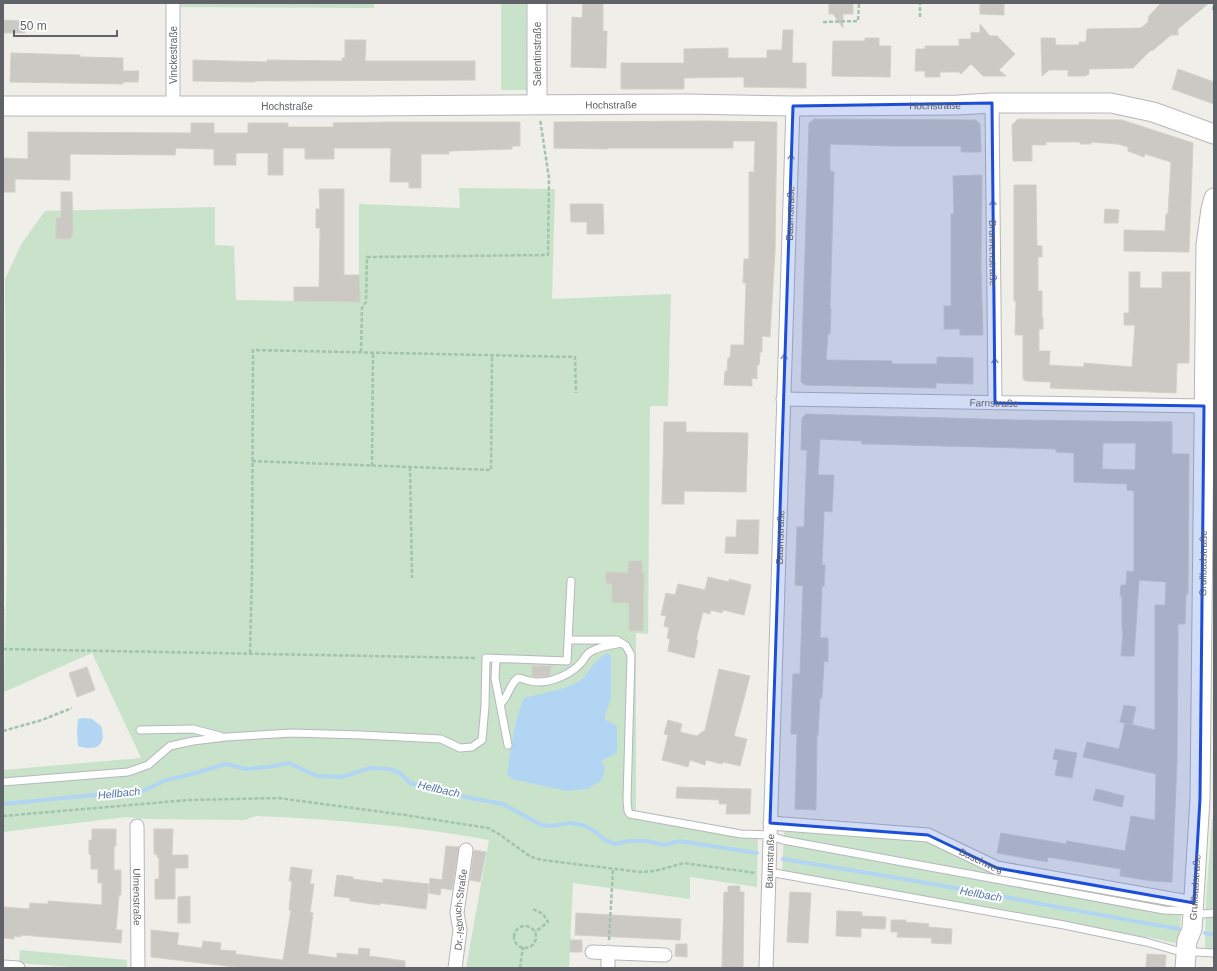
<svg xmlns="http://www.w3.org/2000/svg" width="1217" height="971" viewBox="0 0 1217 971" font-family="Arial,sans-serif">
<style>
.green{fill:#c8e3c9}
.water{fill:#b3d5f4}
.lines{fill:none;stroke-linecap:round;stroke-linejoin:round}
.stream{stroke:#b3d5f4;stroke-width:4}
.building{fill:#cbc9c4;stroke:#d3d0c7;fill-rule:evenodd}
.lane-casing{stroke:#b5b7bb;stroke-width:9}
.street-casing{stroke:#b5b7bb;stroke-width:15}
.secondary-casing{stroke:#b4b6ba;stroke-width:21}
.path{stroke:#a2c3ad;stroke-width:2.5;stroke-dasharray:4 2;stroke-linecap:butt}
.lane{stroke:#fff;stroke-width:7}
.street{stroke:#fff;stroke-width:13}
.secondary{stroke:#fff;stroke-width:19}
.oneway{stroke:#97999c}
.marked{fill:#1d4ed8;fill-opacity:0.2;stroke:#1d4ed8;stroke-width:3;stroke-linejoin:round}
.labels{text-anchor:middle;stroke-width:4;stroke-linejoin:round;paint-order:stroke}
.street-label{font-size:10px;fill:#5f6266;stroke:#fff}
.water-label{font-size:11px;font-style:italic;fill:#5177a5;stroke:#fff}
</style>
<rect width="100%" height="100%" fill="#efeee8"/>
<path class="green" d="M173 3H374V8L173 7Z
M501 3H526L527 90H501Z
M459 188 555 189 552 299 671 294 668 406H650L648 634 636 633V811L742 830 741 838H758L757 887 690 877V899L573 883 569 968H466L489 840C412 826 334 819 256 816L245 820 145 819 126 817 3 832V770L141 758 92 653 4 692 7 563 5 279 22 243 45 211 215 207V245L234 246 236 300 359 302V204L460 208Z
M1212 819H1214V956H1207L1208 948H1205L1206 898Z
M784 831 929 842 994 874 1162 904 1166 913 1181 915 1179 944 1147 937 1145 946 1056 927 782 877Z
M20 950 127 960V967L82 968 19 963Z"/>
<path class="water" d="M608 653 611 656V698L604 719 617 726V753L601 761 605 767 602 780 588 789 567 791 512 779 507 774C511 748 514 722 524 698 542 693 571 690 584 677 592 668 596 658 608 653Z
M83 718 92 719 101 726C107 745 97 752 78 746L77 732 78 719Z"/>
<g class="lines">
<path class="stream" d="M3 804 145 790 166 780 185 776 226 764 246 769 268 767 289 763 317 776 342 777 370 768 389 769 400 773 410 783 471 798 503 804 541 825 552 826 570 823 583 825 594 831 605 840 616 844 629 841H647L664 845 679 841 757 853
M783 859C862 872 942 885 1021 900 1074 910 1126 920 1179 929
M1205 933 1214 935"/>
</g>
<path class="building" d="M583 3H603V31H607L606 68 571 67 572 17 582 18Z
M829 3H853V14H843V28L833 14H829Z
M980 3H1004V15L980 14Z
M1161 3H1209L1178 29V35H1171L1152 51 1151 50 1133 68 1089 69V74L1085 76H1068V70H1049L1042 76 1041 38H1055L1056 45H1079V42H1086L1087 29 1141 28 1148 22 1149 16Z
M3 20 25 21V33H3Z
M980 24 990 36H997L1015 54 999 70 1006 76H983L971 64 961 74 959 72H940V77H925V71H915L916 49H925V46H959V39H971V32L980 33Z
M783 30H793L792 63H806V88L744 87V77L684 78V89H621V63H684V49L728 48V58H767V50H782Z
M865 38H879V46H891L890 77 832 76 833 41H865Z
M345 40H366L365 61H475V80L255 81V82L193 81V60L267 62V60L342 61V58H345Z
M11 53 80 55V57L123 58V71H139L138 82H123V84L10 82Z
M1178 69 1214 82V104L1172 89Z
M814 119 976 120 980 124 981 152H961V146H894L830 144V171L834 172 830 309H831L830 334H828L826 360 892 361V364H937V357L973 358V384L936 383V388L892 387 805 385 801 382 809 123Z
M1018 119 1122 120 1193 143 1189 252 1124 251V230L1165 231 1166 214H1168L1171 162 1145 154 1144 157 1128 151V147L1118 144 1091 142V144H1080V142H1046V145H1032V161H1013L1012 125Z
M710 121 777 122 775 252 770 337 762 336V352H760L759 365H757V379L752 378V386L724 385 725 371H727L728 358H730L731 345H744L746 283H743L744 259H749V172H754L755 141H733V148H608V149L554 148V122Z
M389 122H520V146H512V149L449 151V154H421V188H409V182H390L391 148H334V159H305V148H283V175H268V153H236V165H214V149L176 148 175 155 70 154V180L15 179V192H3V158L28 159V132L191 133V123H214V133H248V123H288V127H334L333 123Z
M982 175 981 269 983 335H960V329H944V306H951V214H954L953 176Z
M1014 185H1036L1037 246H1042V257H1038V291H1042V318H1043V329H1039V351H1050L1049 365 1084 367V363L1132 367 1135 325H1124V313H1129V272H1140V288H1162V272H1190L1189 363H1177L1176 393 1050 388 1051 382 1025 381V380L1023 379V335H1015L1016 301H1014Z
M319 189H344V275H359L360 302 294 301V287H319L320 228H316V209H320Z
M61 192H72L73 233 70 239H56V218H61Z
M570 204H603L604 234H587V222H571Z
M1105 209 1119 210 1118 223H1104Z
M806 414 1018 420 1172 422V454H1189L1188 594H1186L1185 624H1178V632L1177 762 1172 882 1152 881 1120 876 1121 869 1048 857 1047 862 997 853 1001 833 1066 844 1067 841 1125 851 1131 816 1155 820 1156 774 1083 757 1087 742 1119 749 1125 723 1155 730V605H1165L1166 582 1139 580 1134 656H1121L1123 631H1122V596H1120L1121 585H1126L1127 571 1134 572V491L1127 490V484L1074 482V453L1056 452V449L869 444H862V441L820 439 818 475H834L832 512 824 511 822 565H825L824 586H822L820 638H828V662L824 661 822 698H820L818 735H817L816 810 795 809 797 734H791L792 697 793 674H800L803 586 795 585 797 527H804L807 450H801L802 418ZM1103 443H1136L1135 470 1102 469Z
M664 422H686V432L748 433 746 492 684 491V504H662Z
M737 520H759L758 554 725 553 726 537H736Z
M629 561H642V573H644L643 631H629V603H612V584L606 583V572L628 573Z
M708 577 729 582V579L751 585 744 615 723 610 722 613 711 610 710 614 703 612 696 640H698L694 658 668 651 670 639 667 638 669 628 664 626 666 616 661 615 666 593 675 595 678 584 705 590Z
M532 666H551L550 675 542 677 532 676Z
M87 667 95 690 77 697 69 673Z
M719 669 750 676 734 736 747 739 740 766 723 762 722 764 706 760 705 765 690 760 688 767 662 760 668 735 664 734 668 720 682 724 680 732 697 736 705 730Z
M1124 705 1136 707 1132 725 1120 722Z
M1055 749 1077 753 1072 778 1055 775 1058 760 1053 759Z
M677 787 751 789 750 814H726L727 804H719V800L676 798Z
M1096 789 1124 796 1122 807 1093 800Z
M92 829H116V846H114V870H121V895H119L116 930H122L121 943 21 935V937L14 936V939L3 938V907L29 909 30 903 48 904V901L102 905V883H98V869H91V855L89 854V840H92Z
M154 829H173L172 855H188V868H175V899H155V879H159V858L157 857V854H154Z
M446 846 459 847 452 890 441 888 440 895 429 893 430 878 442 880Z
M474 850 486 852 480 882 470 880Z
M291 867 312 870 310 884H314L310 912 313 913 308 954 337 958V953L358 955 359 948 370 949 369 956 405 961V968H244L151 957V930L179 933 177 945 202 948 203 941 221 943 220 950 236 951 235 954 283 960 291 910H289L292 881H289Z
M337 875 353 877V879L383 883V879L429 884 426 909 380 903V905L350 901V898L334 896Z
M728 886H740V892H744L743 968H722L724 892H728Z
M790 892 811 893 808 943 787 942Z
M190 896V923H178V897Z
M837 911 862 912V916L886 917 885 929 861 928V937L836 936Z
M576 913 681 919 680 940 575 935Z
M891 920H906V922L929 924 928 927 952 929 951 944 931 943 932 938 897 937 898 932H891Z
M570 940H582V952H570Z
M676 944H687V957L675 956Z
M1147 954 1166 955 1165 968H1146Z"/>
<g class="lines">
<g class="lane-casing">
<path id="lane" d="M568 640H617L626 646 631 655 627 800 628 811 630 814 741 834 769 835 783 840 1164 910 1193 911 1203 914 1214 913
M496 659 495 678 508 745
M500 704C509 697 509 684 518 678 523 678 526 681 530 681 546 685 568 676 579 665 584 661 585 654 592 651 601 646 612 645 622 643
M140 730 193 729 220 736
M3 782 128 772 148 765 170 746 193 741 226 737 292 733 361 735 441 739 460 748 472 747 482 740 485 706 486 658 567 661 571 581
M769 872 1064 925 1146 942 1185 953
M1196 952 1214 953"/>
</g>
<g class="street-casing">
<g id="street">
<path d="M173 3V106"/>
<path id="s1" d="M992 103 995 403"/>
<path id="s2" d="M783 399 1204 406"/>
<path id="s3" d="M770 823 928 835 997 868 1194 903"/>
<path id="s4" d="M137 826 138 968"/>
<path d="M592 952 665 955"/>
<path d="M3 967 18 968"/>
<path id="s5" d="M455 968 460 930 457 913 466 850"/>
<path d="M608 968V952"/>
<path id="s6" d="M766 968 793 106"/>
</g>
</g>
<g class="secondary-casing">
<g id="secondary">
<path d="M537 104V3"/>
<path id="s7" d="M3 106H364L686 104 793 106 958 105 992 103H1111L1153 112 1214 134"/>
<path id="s8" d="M1185 968 1187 941 1192 929 1200 799 1206 245 1211 209 1214 198"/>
</g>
</g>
<path class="path" d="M1213 10 1214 4
M920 17V3
M823 22 858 21 859 3
M361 352 362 308 366 302 367 257 548 255 549 178 540 119
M252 461 491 470 492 355
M372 466 373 353
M410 467 412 578
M3 607V649L477 658
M250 653 252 575 253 350 575 357 576 393
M3 731 42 720 72 708
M3 816 189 800 278 798 405 815 488 828 499 834 531 857 542 860 641 872 655 871 684 863 756 873
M533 909 543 914 548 922 535 932
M514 937a11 11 0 1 1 22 0a11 11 0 1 1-22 0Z
M609 940 613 869
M520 968 523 947"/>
<use href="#lane" class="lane"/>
<use href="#street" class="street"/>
<use href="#secondary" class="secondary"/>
</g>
<defs><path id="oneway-shaft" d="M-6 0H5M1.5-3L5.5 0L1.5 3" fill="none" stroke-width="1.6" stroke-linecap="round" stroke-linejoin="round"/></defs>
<g class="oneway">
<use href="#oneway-shaft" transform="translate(791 160) rotate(-88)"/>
<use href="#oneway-shaft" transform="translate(993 206) rotate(-91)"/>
<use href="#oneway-shaft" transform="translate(784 360) rotate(-88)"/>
<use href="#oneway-shaft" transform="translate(995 364) rotate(-91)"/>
</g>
<path class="marked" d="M992 103 995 403 1204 406 1200 799 1194 903 997 868 928 835 770 823 793 106Z"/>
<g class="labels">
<g class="street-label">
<text transform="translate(537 54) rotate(-90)" y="4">Salentinstraße</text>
<text transform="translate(173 55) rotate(-90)" y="4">Vinckestraße</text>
<text dy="4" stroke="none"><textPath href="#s7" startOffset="608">Hochstraße</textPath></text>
<text dy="4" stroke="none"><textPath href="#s7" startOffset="932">Hochstraße</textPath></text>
<text dy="4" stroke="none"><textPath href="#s7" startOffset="284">Hochstraße</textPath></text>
<text dy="4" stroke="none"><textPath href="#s6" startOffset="755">Baumstraße</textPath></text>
<text dy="4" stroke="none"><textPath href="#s1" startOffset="150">Brunnenstraße</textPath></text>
<text dy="4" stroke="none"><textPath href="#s2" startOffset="211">Farnstraße</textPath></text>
<text dy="4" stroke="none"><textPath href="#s6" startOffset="431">Baumstraße</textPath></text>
<text dy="4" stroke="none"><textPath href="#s8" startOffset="406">Grullbadstraße</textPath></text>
<text dy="4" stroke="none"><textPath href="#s3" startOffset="217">Buschweg</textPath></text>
<text dy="4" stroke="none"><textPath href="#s6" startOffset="107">Baumstraße</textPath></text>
<text dy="4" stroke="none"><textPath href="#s8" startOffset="82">Grullbadstraße</textPath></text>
<text dy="4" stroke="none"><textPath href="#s4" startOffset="71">Ulmenstraße</textPath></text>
<text dy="4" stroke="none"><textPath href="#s5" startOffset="59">Dr.-Isbruch-Straße</textPath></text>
</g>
<g class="water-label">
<text transform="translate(439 789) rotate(13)" y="4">Hellbach</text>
<text transform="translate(119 793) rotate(-6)" y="4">Hellbach</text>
<text transform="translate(981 894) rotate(10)" y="4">Hellbach</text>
</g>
</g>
<rect width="1217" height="971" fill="none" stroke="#5f6266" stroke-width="8"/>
<path d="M14 30v6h103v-6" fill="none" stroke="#5f6266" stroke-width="2"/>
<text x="20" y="30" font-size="12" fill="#5f6266" stroke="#ffffff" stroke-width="3" paint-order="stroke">50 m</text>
</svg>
